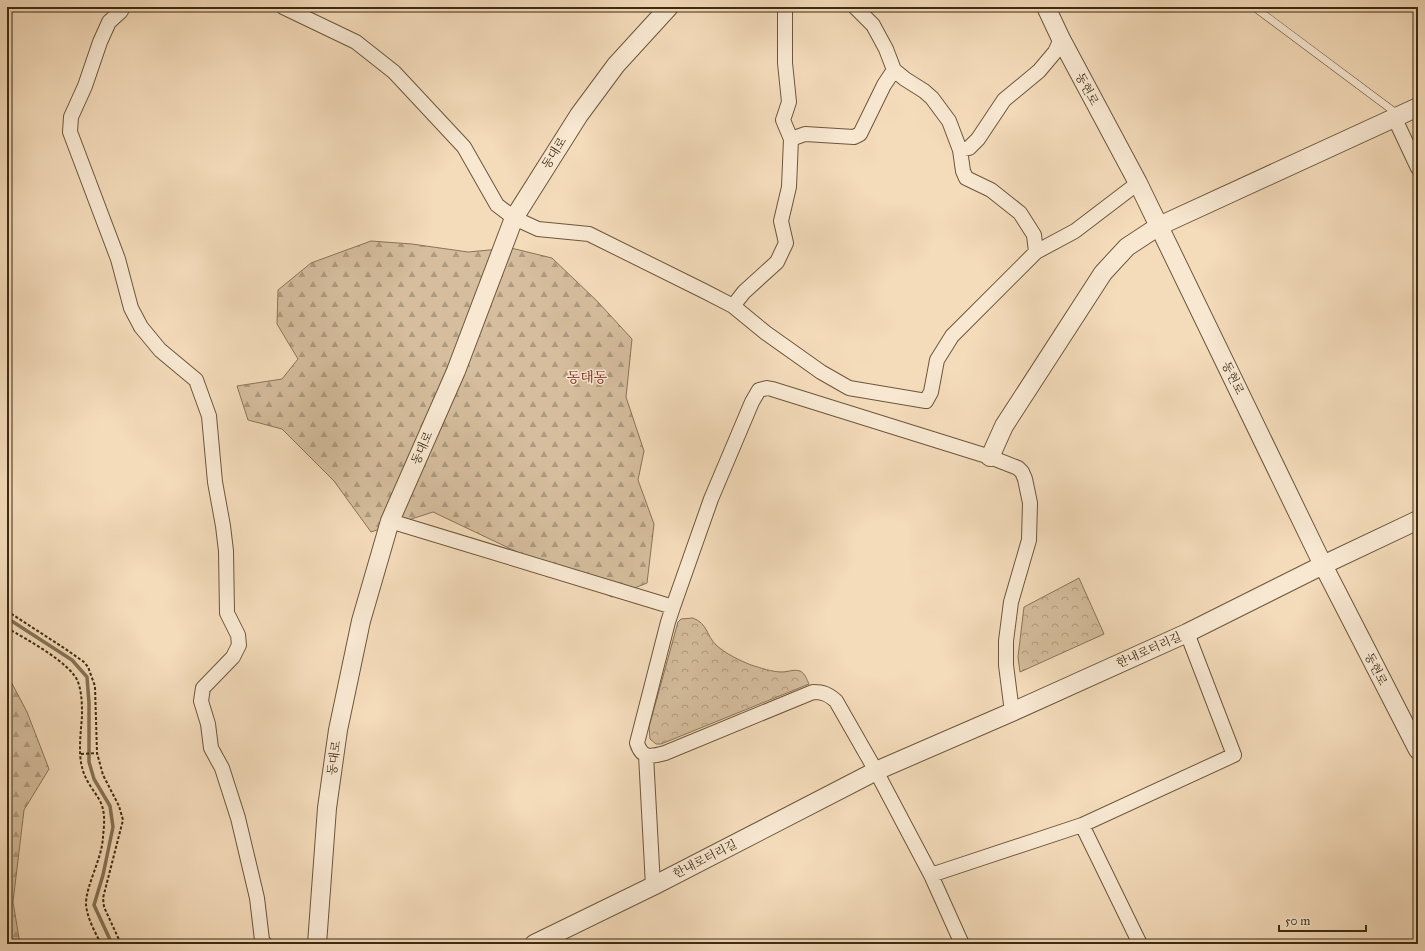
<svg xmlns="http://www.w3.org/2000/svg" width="1425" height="951" viewBox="0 0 1425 951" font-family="'IM FELL Great Primer','Noto Serif KR',serif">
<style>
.forest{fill:url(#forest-firs);stroke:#8a7457}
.park{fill:url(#park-crowns);stroke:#8a7457}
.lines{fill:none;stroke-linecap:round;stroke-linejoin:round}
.stream{stroke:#867154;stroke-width:3.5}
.service-casing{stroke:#6c573b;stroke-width:8}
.minor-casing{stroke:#6c573b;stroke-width:16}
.tertiary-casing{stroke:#6c573b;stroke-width:20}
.path{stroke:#3e2b11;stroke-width:2;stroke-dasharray:3 2;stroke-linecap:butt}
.service{stroke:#f8e8d2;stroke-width:7}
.minor{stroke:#f8e8d2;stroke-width:14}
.tertiary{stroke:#f8e8d2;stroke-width:18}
.labels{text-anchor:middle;stroke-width:3;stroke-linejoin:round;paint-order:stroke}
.street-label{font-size:12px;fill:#3e2b11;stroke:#f8e8d2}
.quarter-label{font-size:14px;fill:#7a1f14;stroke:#f8e8d2}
</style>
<defs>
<pattern id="forest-firs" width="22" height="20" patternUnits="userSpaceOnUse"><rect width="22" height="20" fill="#d5bd9d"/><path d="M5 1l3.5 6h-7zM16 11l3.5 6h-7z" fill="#ae9a7f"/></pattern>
<pattern id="park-crowns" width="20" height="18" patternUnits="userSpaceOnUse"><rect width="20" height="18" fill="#d5bd9d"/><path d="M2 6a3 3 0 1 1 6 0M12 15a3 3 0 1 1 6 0" fill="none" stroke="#ae9a7f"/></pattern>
</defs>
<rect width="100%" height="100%" fill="#f4dbba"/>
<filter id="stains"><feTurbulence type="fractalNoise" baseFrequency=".005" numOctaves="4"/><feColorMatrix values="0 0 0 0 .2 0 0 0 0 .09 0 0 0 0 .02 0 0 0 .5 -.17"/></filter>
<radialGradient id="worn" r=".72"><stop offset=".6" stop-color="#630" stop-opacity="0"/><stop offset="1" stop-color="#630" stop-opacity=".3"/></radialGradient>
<path class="forest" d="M371 241 412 244 468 252 511 248 552 258 597 301 632 339 626 397 644 451 638 480 654 524 647 583 612 597 433 512 371 532 334 481 282 429 248 420 237 386 282 379 298 359 277 324 278 290 311 263Z
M7 674 27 712 49 769 24 810 13 902 20 944H7Z"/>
<path class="park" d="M1079 578 1104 634 1020 672 1018 657 1024 607Z
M693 618C708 624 706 635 716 645 726 654 739 660 751 665 761 668 772 672 782 672 787 672 794 669 800 671 805 673 807 680 809 684L661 744H656L650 739 649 727 678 622 681 619Z"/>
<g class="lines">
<path class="stream" d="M7 618 72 660 87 677 89 703V762L94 779 110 806 113 827 103 875 94 905 112 944"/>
<g class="service-casing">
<path id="service" d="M1254 7 1392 110 1394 117"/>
</g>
<g class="minor-casing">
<path id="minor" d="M120 7 121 11 109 22 100 42 85 86 71 117 70 132 118 259 131 308 141 327 160 350 196 380 209 416 215 482 223 526 226 551 227 613 238 635 239 645 233 657 203 688 201 701 208 724 211 748 222 768 238 818 257 898 262 940 265 944
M283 7 356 42 394 72 464 147 497 205 514 218 538 229 589 234 704 291 733 306 766 333 821 372 849 388 926 401 931 392 937 360 952 336 1036 252 1075 231 1138 183
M855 7 873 25 886 49 894 70 905 79 924 91 932 98 949 121 960 150 963 171 966 178 991 190 1020 213 1034 235 1036 252
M1395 119 1418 168
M791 139 805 134 854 137 860 134 884 85 894 70
M960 150 969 148 978 139 1004 100 1039 71 1055 52 1061 39
M733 306 744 292 777 262 786 243 781 221 789 187 791 139 783 120 789 102 785 63V7
M390 521 673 607
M646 755 653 886
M1082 825 1140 944
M931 875 1082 825 1234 755 1187 633
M962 944 931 875 876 771 836 701C828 694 823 692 813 692L665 753C651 757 642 759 637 743L668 622 673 607 711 499 752 402 759 390 767 388 772 389 990 457 1018 468 1022 472 1025 479 1030 503 1029 540 1011 602 1006 641V665L1012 712"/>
</g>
<g class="tertiary-casing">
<path id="tertiary" d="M1046 7 1061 39 1138 183 1323 565 1418 750
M990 457 1004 426 1103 273 1127 247 1159 226 1418 107
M317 944 327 808 338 730 361 621 390 521 456 371 514 218 579 115 616 65 669 7
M534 944 653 886 876 771 1012 712 1187 633 1323 565 1418 520"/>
</g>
<path class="path" d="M7 611 64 648 84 662 88 667 95 686 97 753 103 775 119 806 123 820 103 898 104 907 121 944
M7 628C26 639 71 663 78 682 82 693 82 705 82 716 81 731 78 752 82 767 85 781 94 790 100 801 106 813 104 825 103 837 102 859 86 885 86 904 87 918 95 932 101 944
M81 754 97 753"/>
<use href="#service" class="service"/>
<use href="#minor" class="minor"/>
<use href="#tertiary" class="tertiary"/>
</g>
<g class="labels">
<g class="street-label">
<text transform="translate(1087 89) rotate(62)" y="4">동현로</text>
<text transform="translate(554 153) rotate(-58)" y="4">동대로</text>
<text transform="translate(1233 378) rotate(64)" y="4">동현로</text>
<text transform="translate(422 448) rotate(-66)" y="4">동대로</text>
<text transform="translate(1149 650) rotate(-24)" y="4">한내로터리길</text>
<text transform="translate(1376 669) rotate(63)" y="4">동현로</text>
<text transform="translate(334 758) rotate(-82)" y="4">동대로</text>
<text transform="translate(705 859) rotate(-27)" y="4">한내로터리길</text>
</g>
<g class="quarter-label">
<text x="587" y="382">동대동</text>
</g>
</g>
<rect width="1425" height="951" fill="none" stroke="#f4dbba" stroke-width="24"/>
<rect x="8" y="8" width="1409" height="935" fill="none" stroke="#3e2b11" stroke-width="2"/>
<rect x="12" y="12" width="1401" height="927" fill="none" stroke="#3e2b11"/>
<path d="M1279 925v6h87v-6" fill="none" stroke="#3e2b11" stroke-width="2"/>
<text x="1285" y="925" font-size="12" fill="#3e2b11" stroke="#f8e8d2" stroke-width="3" paint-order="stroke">50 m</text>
<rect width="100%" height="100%" filter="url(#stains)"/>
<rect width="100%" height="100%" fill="url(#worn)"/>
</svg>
